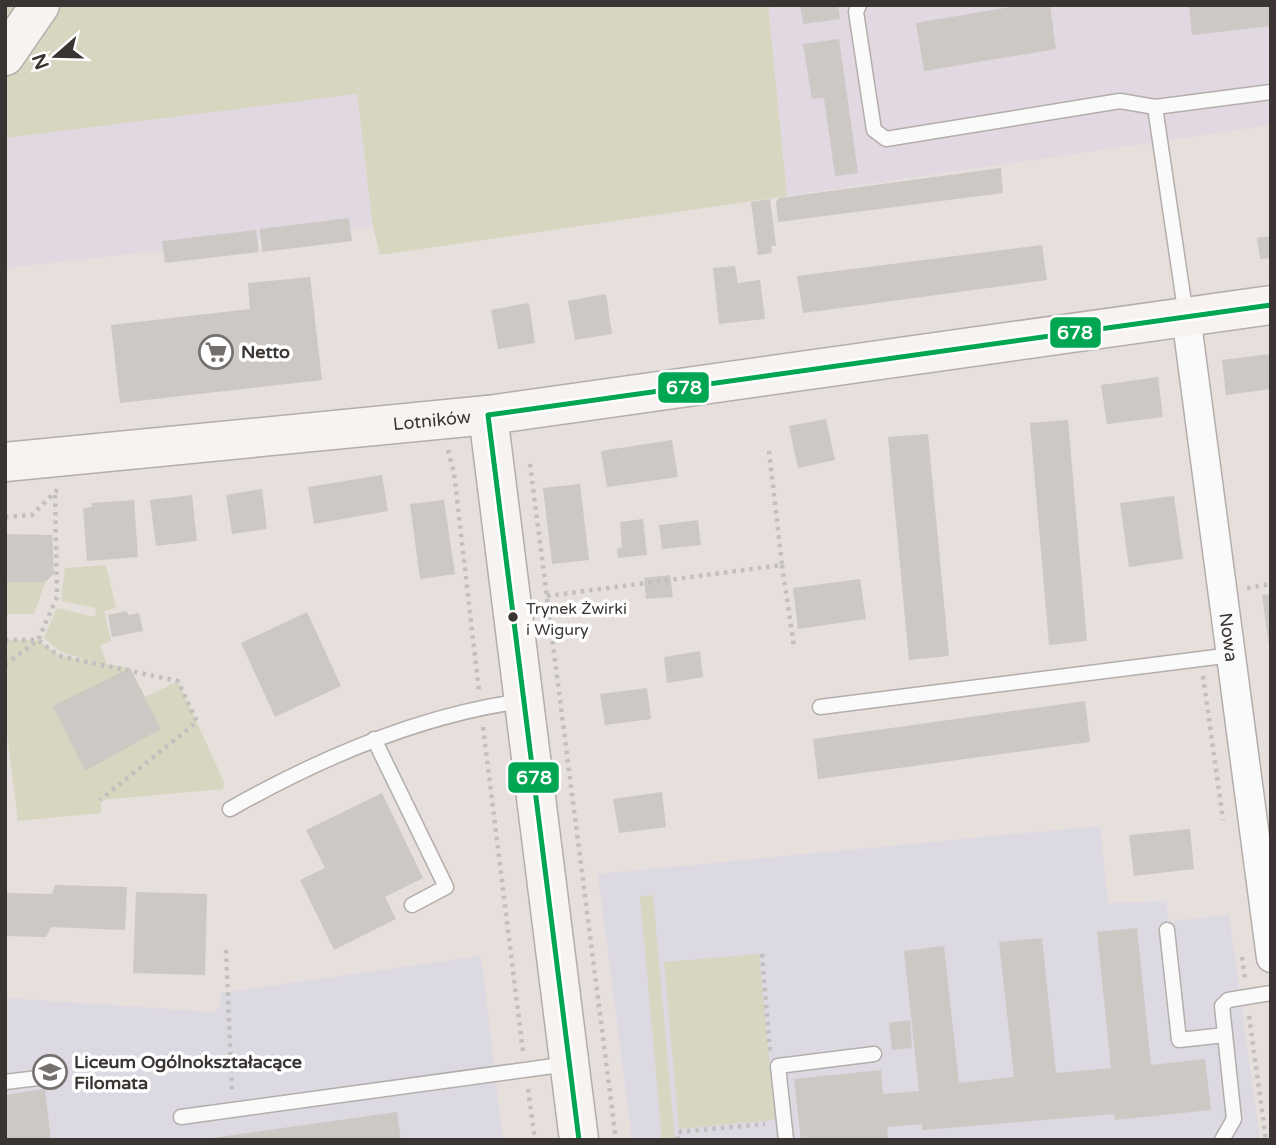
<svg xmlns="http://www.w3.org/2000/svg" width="1276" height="1145" viewBox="0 0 1276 1145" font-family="'Varela Round',sans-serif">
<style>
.industrial{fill:#e1d8e1}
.education{fill:#ddd9e3}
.green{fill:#d7d6c1}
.building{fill:#ccc8c4}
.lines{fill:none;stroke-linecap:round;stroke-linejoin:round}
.lane-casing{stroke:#b3aeab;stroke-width:17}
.street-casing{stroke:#b3aeab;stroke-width:31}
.secondary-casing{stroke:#b3aeab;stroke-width:41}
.path{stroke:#c2c0bf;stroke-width:4.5;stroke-dasharray:3.5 5;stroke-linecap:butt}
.lane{stroke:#fbfafa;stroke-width:14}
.street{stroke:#fbfafa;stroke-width:28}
.secondary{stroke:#f7f3f0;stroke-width:38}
.bus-1-casing{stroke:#fff;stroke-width:10}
.bus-1{stroke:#00a651;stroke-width:5}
.bus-dot{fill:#3a3532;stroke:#fff;stroke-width:2.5}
.labels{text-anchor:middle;stroke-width:7;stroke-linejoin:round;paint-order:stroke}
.bus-label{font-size:16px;fill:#3a3532;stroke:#fff;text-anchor:start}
.poi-label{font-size:18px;font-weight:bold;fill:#3a3532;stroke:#fff;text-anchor:start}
.street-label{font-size:18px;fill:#3a3532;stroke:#fff}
.line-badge{stroke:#fff;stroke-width:2.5}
.badge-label{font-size:19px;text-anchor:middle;font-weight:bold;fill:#fff}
</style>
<rect width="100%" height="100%" fill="#e6dfdb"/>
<path class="industrial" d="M768 5H1271V125L787 196Z
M357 93 373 227 5 268V138Z"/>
<path class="education" d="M1100 826 1108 903 1166 901 1169 921 1229 915 1260 1140H632L598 874Z
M481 956 503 1140H5V998L213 1012 220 1006 221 993Z"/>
<path class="green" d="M5 5H768L787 196 380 255 373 227 357 94 5 138Z
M106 565 116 608 104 611 111 641 100 646 107 664 130 668 145 697 178 681 224 782 223 789 101 800V813L18 821 5 718V640H38L59 656 95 662 61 652 44 638 57 608 95 617 96 608 61 601 65 568Z
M5 582H45L34 614H5Z
M653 895 675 1140H662L640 896Z
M759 954 775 1120 679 1129 664 962Z"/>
<path class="building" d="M800 5H838L840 19 803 24Z
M1023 5H1050L1056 49 924 71 916 23Z
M1189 5H1270L1271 26 1192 35Z
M839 39 858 173 835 176 824 98 812 99 803 44Z
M1001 168 1003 193 778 222 776 202 779 198Z
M770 199 776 246H771L772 253 758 255 751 202Z
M349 218 352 241 262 252 260 229Z
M256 230 259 252 165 263 162 241Z
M1271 236V258L1260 259 1257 238Z
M1042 245 1047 280 803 313 797 276Z
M735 266 738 283 760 280 765 319 719 324 713 268Z
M310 277 322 380 120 403 111 325 250 309 248 283Z
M606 294 612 334 575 340 568 301Z
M529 303 535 343 498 349 491 310Z
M1271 354V389L1226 395 1222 360Z
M1158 377 1163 417 1107 424 1101 385Z
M826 419 835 460 798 468 789 426Z
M1068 420 1087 641 1049 645 1030 423Z
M928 434 949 656 909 660 888 437Z
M672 440 678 477 607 487 601 451Z
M382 475 388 511 314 524 308 487Z
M580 484 589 560 552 564 543 488Z
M262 489 267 529 232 534 226 495Z
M192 495 197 541 156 546 150 500Z
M1174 496 1183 559 1129 567 1120 503Z
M134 500 138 557 87 561 83 508 92 507 91 503Z
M444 500 455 574 420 579 410 504Z
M643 519 647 555 618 558 617 549 622 547 620 522Z
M698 520 701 545 662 549 659 525Z
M5 534 52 535 54 574 45 582H5Z
M670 575 673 597 646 599 644 578Z
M860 579 866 619 798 629 793 588Z
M1271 594V646H1269L1262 595Z
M127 611 128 615 139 613 143 631 112 637 108 615Z
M307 612 341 686 275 717 241 643Z
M700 651 703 677 667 683 664 657Z
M130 668 161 729 85 771 53 706Z
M647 688 651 719 605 725 600 694Z
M1085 701 1090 742 818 779 813 739Z
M662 792 666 827 619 833 613 799Z
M382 793 423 878 385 897 396 919 334 950 300 880 325 868 306 830Z
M1190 829 1194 869 1134 876 1129 835Z
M55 885 127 887 125 930 51 927 46 937 5 936V893L52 894Z
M136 892 207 894 205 975 133 973Z
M1137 928 1151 1065 1205 1059 1211 1110 1115 1120 1114 1114 922 1130V1124L887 1127 888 1140H801L794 1079 881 1070 883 1094 919 1091 904 951 944 946 959 1083 1014 1077 999 942 1042 938 1056 1073 1111 1068 1097 932Z
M910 1020 912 1048 892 1050 889 1023Z
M45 1089 51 1140H5V1095Z
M397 1112 401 1140H212V1138Z"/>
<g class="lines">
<g class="lane-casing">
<path id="lane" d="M859 5 856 12 874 130 886 139 1120 101 1155 107 1271 92
M1155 107 1186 316
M820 707 1232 655
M374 739 446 887 412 905
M230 809C320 758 420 715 522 701
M1167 930 1179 1040 1225 1035
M5 1082 55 1076
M181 1117 568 1064
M786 1140 778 1066 874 1054
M1222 1140 1234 1119 1222 1006 1228 1000 1271 993"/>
</g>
<g class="street-casing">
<g id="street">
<path id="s1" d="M1186 316 1271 958"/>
</g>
</g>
<g class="secondary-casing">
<g id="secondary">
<path d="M5 56 40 5"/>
<path d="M488 415 579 1140"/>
<path id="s2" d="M5 462 488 415 1271 305"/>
</g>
</g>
<path class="path" d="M448 450 454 473 479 691
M530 464 616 1140
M5 517 32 515 59 488
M782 565 794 647
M1247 588 1271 584
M547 596 782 565 769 451
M5 640H38L57 597 55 493
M5 665 38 640 59 656 178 681 197 722 100 800
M1203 676 1223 820
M483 727 523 1052
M226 950 232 1093
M762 954 770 1051
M1242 957 1245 979
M1249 1016 1266 1140
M528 1089 535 1140
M678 1140V1132L765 1124"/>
<use href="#lane" class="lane"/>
<use href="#street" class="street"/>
<use href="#secondary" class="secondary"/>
<g class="bus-1-casing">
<path id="bus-1" d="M488 415 1271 305
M488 415 579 1140"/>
</g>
<use href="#bus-1" class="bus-1"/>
</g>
<defs>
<g id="supermarket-ring" transform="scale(1.75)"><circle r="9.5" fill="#fff" stroke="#76706d" stroke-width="1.5"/><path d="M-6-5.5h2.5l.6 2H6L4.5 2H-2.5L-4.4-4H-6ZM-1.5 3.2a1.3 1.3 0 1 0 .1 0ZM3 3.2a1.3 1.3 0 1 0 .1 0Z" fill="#76706d"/></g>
<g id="school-ring" transform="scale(1.75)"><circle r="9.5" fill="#fff" stroke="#76706d" stroke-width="1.5"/><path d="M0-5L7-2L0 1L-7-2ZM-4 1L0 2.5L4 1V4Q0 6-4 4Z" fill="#76706d"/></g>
</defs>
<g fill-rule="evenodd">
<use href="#supermarket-ring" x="216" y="352"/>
<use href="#school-ring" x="50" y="1072"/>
</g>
<circle class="bus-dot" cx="513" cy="617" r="6"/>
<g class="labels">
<g class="bus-label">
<text x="526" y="614">Trynek Żwirki<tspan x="526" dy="21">i Wigury</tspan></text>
</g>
<g class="poi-label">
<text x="241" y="358">Netto</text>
<text x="74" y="1068">Liceum Ogólnokształacące<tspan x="74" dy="21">Filomata</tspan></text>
</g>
<g class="street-label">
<text dy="6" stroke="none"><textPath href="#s2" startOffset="429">Lotników</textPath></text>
<text dy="6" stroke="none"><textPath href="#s1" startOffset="324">Nowa</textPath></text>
</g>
</g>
<g class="line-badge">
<rect x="1049" y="316" width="53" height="33" rx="7" fill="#00a651"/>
<rect x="657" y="371" width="53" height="33" rx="7" fill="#00a651"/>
<rect x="507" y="761" width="53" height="33" rx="7" fill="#00a651"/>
</g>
<g class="badge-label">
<text x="1075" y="339">678</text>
<text x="684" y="394">678</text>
<text x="534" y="784">678</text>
</g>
<rect width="1276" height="1145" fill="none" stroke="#3a3532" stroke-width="14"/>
<g transform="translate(56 56) rotate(250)" stroke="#ffffff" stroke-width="5" paint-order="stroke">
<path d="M0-5L12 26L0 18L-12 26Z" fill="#3a3532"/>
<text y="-10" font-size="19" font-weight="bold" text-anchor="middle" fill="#3a3532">N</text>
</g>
</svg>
